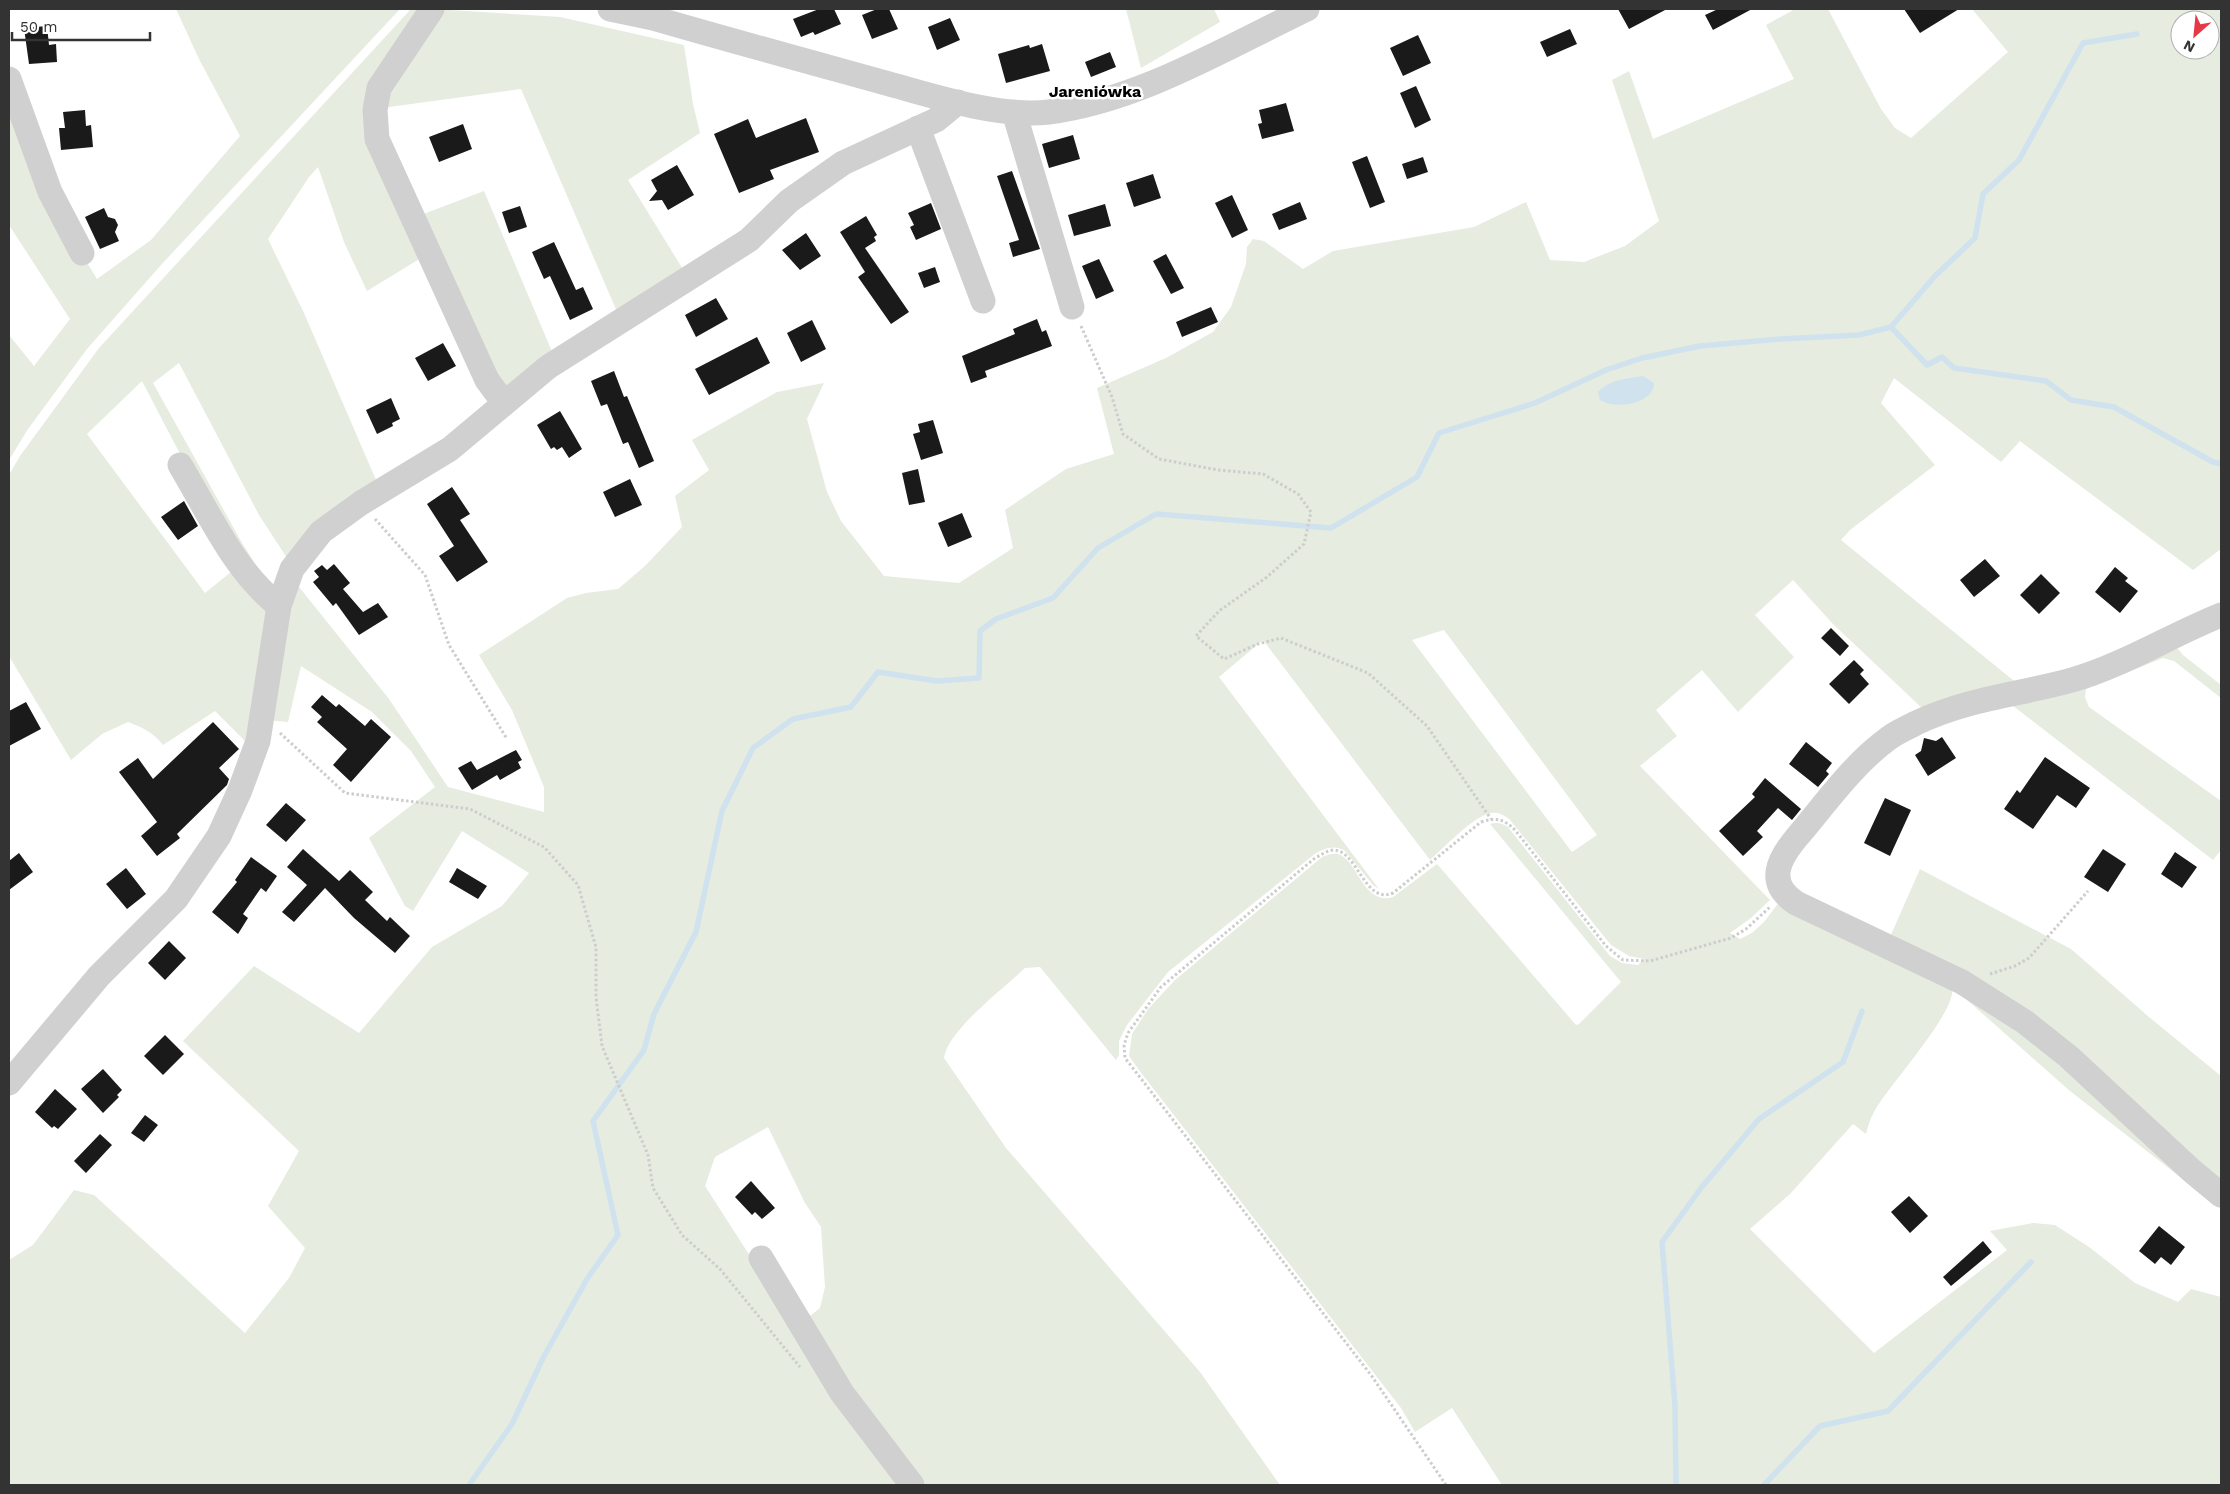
<svg xmlns="http://www.w3.org/2000/svg" width="2230" height="1494" viewBox="0 0 2230 1494" font-family="'Work Sans',sans-serif">
<style>
.green{fill:#e6ecdf;fill-rule:evenodd}
.water{fill:#cfe2ee}
.lines{fill:none;stroke-linecap:round;stroke-linejoin:round}
.stream{stroke:#cfe2ee;stroke-width:5.5}
.building{fill:#1a1a1a}
.path{stroke:#cdcdcd;stroke-width:3;stroke-dasharray:2.5 2.5;stroke-linecap:butt}
.minor{stroke:#d0d0d0;stroke-width:25}
.labels{text-anchor:middle;stroke-width:5;stroke-linejoin:round;paint-order:stroke}
.quarter-label{font-size:16px;font-weight:bold;fill:#000;stroke:#fff}
</style>
<rect width="100%" height="100%" fill="#fff"/>
<path class="green" d="M176 9H400L161 265 87 349 28 429 9 460V335L34 366 70 319 9 225V99L83 256 97 279 151 240 240 136 199 59Z
M411 9H426L372 86 421 258 367 291 344 242 318 167 309 177 268 239 304 313 379 487 289 561 259 515 179 363 153 383 242 543 275 595 191 475 142 381 87 434 205 593 236 568 272 614 250 746 215 711 163 745C154 733 142 727 128 722L102 734 71 760 9 656V475L20 456 99 348Z
M434 9 560 17 684 45 693 104 700 133 628 180 684 271 618 314 521 89 382 108Z
M1126 9H1214L1220 22 1141 68Z
M1795 9H1828L1881 109 1895 128 1911 138 2008 52 1972 9H2221V549L2193 570 2020 441 2001 462 1894 378 1881 403 1935 465 1850 530 1841 540 2019 685 1924 710 1832 623 1793 580 1755 615 1794 657 1738 712 1702 670 1656 710 1677 736 1640 766 1770 900 1751 918 1730 933 1740 939 1752 933 1764 922 1780 901 1952 988C1957 1012 1887 1087 1874 1112 1870 1119 1868 1126 1866 1134L1853 1124 1790 1194 1750 1229 1874 1353 2007 1250 1990 1231 2033 1223 2055 1225 2089 1247 2135 1283 2178 1302 2191 1289 2221 1297V1485H1502L1452 1408 1415 1432 1401 1408 1142 1074 1129 1056 1132 1034 1148 1009 1175 980 1322 857C1327 855 1332 853 1338 854 1358 860 1363 906 1393 897L1437 864 1576 1025 1579 1024 1621 982 1490 824C1498 822 1501 823 1508 827L1610 956 1622 963 1638 965 1644 959 1629 956 1611 945 1510 820C1505 816 1499 812 1492 813 1474 815 1445 847 1430 860L1263 640 1219 677 1379 889 1373 885 1344 850C1333 845 1326 848 1316 853L1168 972 1127 1025 1119 1041V1055L1116 1060 1040 967 1025 968C1004 988 947 1031 944 1058L1006 1148 1200 1372 1280 1485H918L805 1320 820 1308 825 1287 821 1227 805 1203 768 1127 715 1157 705 1186 795 1326 905 1485H9V1260L33 1245 74 1190 94 1195 245 1333 289 1278 305 1248 268 1206 299 1151 183 1041 254 966 359 1033 432 947 502 906 529 873 462 831 413 911 405 906 369 838 435 787 411 751 372 712 301 666 288 722 266 720 295 582 389 699 448 787 544 812V787L512 710 479 655 567 598 586 593 618 589 645 566 682 527 675 496 709 470 692 440 777 392 824 383 807 419 827 492 841 521 884 576 959 583 1013 548 1005 510 1066 469 1114 454 1097 388 1166 358 1213 332 1231 307 1246 264 1247 247 1253 239 1264 241 1303 269 1333 251 1474 227 1526 202 1550 260 1584 262 1625 246 1659 221 1612 80 1629 71 1653 139 1794 79 1766 25ZM2180 20H2210V50H2180ZM1444 630 1597 835 1572 852 1412 640Z
M484 191 553 354 503 389 421 215Z
M2175 645 2183 655 2221 685V698L2174 661 2163 658 2086 689 2085 697 2089 707 2221 801V850L2213 860 2004 699Z
M1920 869 2071 949 2149 1017 2221 1076V1209L2070 1091 1966 999 1890 937Z"/>
<path class="water" d="M1643 376 1654 383C1654 404 1615 410 1600 400L1598 392C1610 379 1627 379 1643 376Z"/>
<g class="lines">
<path class="stream" d="M1891 327 1927 365 1942 357 1954 368 2046 381 2071 400 2114 407 2213 462 2221 464
M469 1485 512 1424 543 1358 587 1279 618 1235 593 1121 644 1050 654 1014 696 932 722 811 753 748 793 719 851 707 878 672 937 681 979 678 980 631 996 619 1053 598 1098 548 1156 514 1331 528 1417 477 1439 433 1535 403 1606 370 1642 358 1700 346 1781 339 1859 335 1891 327 1935 276 1975 238 1983 194 2019 160 2083 43 2137 34
M1676 1485 1675 1406 1662 1242 1701 1188 1759 1119 1843 1062 1862 1011
M1764 1485 1820 1426 1888 1411 2031 1262"/>
</g>
<path class="building" d="M819 9H834L841 24 815 35 813 32 801 37 793 19Z
M877 9H889L898 29 872 39 862 15Z
M1618 9H1667L1629 29Z
M1718 9H1752L1713 30 1705 15Z
M1904 9H1959L1920 33Z
M950 18 960 40 937 50 928 27Z
M47 26 49 45 56 44 57 62 29 64 24 28Z
M1570 29 1577 44 1547 57 1540 42Z
M1418 35 1431 63 1403 76 1390 48Z
M1042 44 1050 71 1006 83 998 54 1029 45 1030 48Z
M1110 52 1116 67 1091 77 1085 62Z
M1416 86 1431 120 1415 128 1400 93Z
M1286 103 1294 131 1262 139 1258 124 1262 123 1259 110Z
M85 110 86 126 91 125 93 147 61 150 59 128H65L63 112Z
M806 118 819 152 770 170 774 179 739 193 714 134 748 119 756 138Z
M463 124 472 149 439 162 429 137Z
M1073 135 1080 159 1049 168 1042 144Z
M1367 156 1385 202 1370 208 1352 162Z
M1423 157 1428 172 1407 179 1402 164Z
M677 165 694 195 668 210 662 200 649 201 657 191 651 180Z
M1012 171 1040 249 1013 257 1009 243 1019 240 997 176Z
M1153 174 1161 198 1134 207 1126 183Z
M1232 195 1248 230 1232 238 1215 203Z
M1300 202 1307 219 1279 230 1272 214Z
M931 203 941 229 916 240 910 227 914 225 908 213Z
M1105 204 1111 226 1074 236 1068 215Z
M520 206 527 227 509 233 502 212Z
M104 208 108 217 115 219 118 225 115 232 119 241 100 249 85 217Z
M866 216 877 235 874 237 876 241 865 248 909 312 891 324 858 277 865 272 840 232Z
M806 233 821 256 800 270 782 250Z
M554 242 576 290 583 287 593 309 570 320 550 276 544 279 532 252Z
M1166 254 1184 288 1171 294 1153 261Z
M1099 259 1114 291 1096 299 1082 266Z
M935 267 940 282 924 288 918 273Z
M716 298 728 319 696 337 685 315Z
M1211 307 1218 322 1182 337 1176 322Z
M1037 319 1042 332 1046 330 1052 346 985 371 987 377 971 383 962 356 1015 334 1013 329Z
M812 320 826 349 801 362 787 333Z
M757 337 770 363 709 395 695 369Z
M443 343 456 366 428 381 415 358Z
M614 371 624 397 627 396 654 461 639 468 628 442 623 444 607 404 601 406 591 381Z
M391 398 400 419 392 423 393 426 377 434 366 410Z
M560 411 582 449 569 458 562 447 557 450 554 447 551 449 537 425Z
M933 420 943 453 921 460 913 434 920 432 918 424Z
M918 469 925 502 909 505 902 473Z
M630 479 642 505 615 517 603 492Z
M452 487 470 514 460 520 488 562 457 582 439 556 454 546 427 504Z
M184 501 198 526 178 540 161 517Z
M962 513 972 537 948 547 938 523Z
M1985 559 2000 576 1974 597 1960 580Z
M334 564 350 583 343 589 363 612 378 603 388 617 359 635 336 603 333 606 313 582 319 577 314 571 322 565 327 570Z
M2115 567 2128 578 2125 581 2138 591 2120 613 2095 592Z
M2041 574 2060 593 2039 614 2020 595Z
M1831 628 1849 646 1840 656 1821 638Z
M1854 660 1864 670 1860 674 1869 684 1849 704 1829 684Z
M322 695 336 707 339 704 365 726 371 719 391 737 351 782 333 765 347 749 317 722 322 717 311 707Z
M26 702 41 729 9 746V711Z
M213 722 239 749 219 768 229 779 227 785 177 834 180 838 157 856 141 836 157 822 119 772 138 758 153 779Z
M1942 737 1956 758 1928 776 1915 755 1921 751 1924 738 1936 741Z
M1806 742 1832 763 1826 771 1829 774 1818 787 1789 764Z
M516 750 522 760 518 762 521 768 500 780 497 775 472 790 458 768 471 761 477 770Z
M2045 757 2090 788 2076 808 2057 795 2033 829 2004 809 2017 790 2020 793Z
M1765 778 1801 809 1792 820 1778 808 1757 831 1763 837 1743 856 1719 831 1755 797 1752 794Z
M1885 798 1911 810 1890 856 1864 843Z
M286 803 306 820 286 842 266 825Z
M303 849 339 881 350 870 373 892 365 900 387 921 390 917 410 936 395 953 354 918 325 888 294 922 282 912 307 885 287 867Z
M2103 849 2126 864 2108 892 2084 877Z
M2175 852 2197 867 2182 888 2161 874Z
M19 853 33 872 9 890V861Z
M251 857 277 876 266 892 261 888 243 914 248 918 238 934 212 912 237 882 235 880Z
M126 868 146 894 127 909 106 884Z
M457 868 487 886 478 899 449 882Z
M169 941 186 958 165 980 148 963Z
M165 1035 184 1054 163 1075 144 1056Z
M103 1069 122 1090 117 1095 119 1097 103 1113 81 1089Z
M55 1089 77 1109 58 1129 54 1126 52 1128 35 1112Z
M145 1115 158 1125 144 1142 131 1133Z
M100 1134 112 1145 86 1173 74 1161Z
M751 1181 775 1208 762 1219 755 1212 752 1215 735 1197Z
M1909 1196 1928 1216 1910 1233 1891 1212Z
M2159 1226 2185 1247 2171 1265 2161 1257 2155 1264 2139 1251Z
M1983 1241 1992 1252 1951 1286 1943 1277Z"/>
<g class="lines">
<path class="path" d="M1081 326 1112 397 1123 434 1159 459 1218 470 1263 474 1298 494 1311 512 1304 544 1267 577 1219 611 1196 636 1224 659 1258 644 1281 638 1368 673 1427 726 1491 819
M375 519 425 575 449 645 507 739
M280 733 345 793 470 809 544 847 578 885 596 947V997L602 1046 648 1155 653 1188 682 1235 720 1269 800 1367
M1990 974 2015 966 2029 958 2088 891
M1446 1485 1371 1375 1125 1058 1124 1045 1128 1033 1161 987 1315 858C1321 855 1326 851 1333 850 1358 850 1364 905 1393 893L1481 822C1496 817 1504 819 1515 830L1606 946 1623 960 1650 961 1731 938 1746 929 1770 907"/>
<path class="minor" d="M432 9 379 88 375 110 377 139 487 380 504 403
M610 9 653 18C729 40 806 61 882 82 931 95 998 118 1049 112 1140 100 1225 48 1307 9
M9 79 50 192 82 253
M1014 112 1072 307
M918 128 983 301
M180 465C209 513 234 571 279 606
M2221 615C2171 635 2124 665 2072 680 2018 695 1969 698 1916 723 1907 728 1897 732 1889 738 1853 764 1826 803 1797 837 1778 860 1766 883 1796 903L1962 982 2025 1022 2069 1057 2192 1171 2221 1195
M9 1083 99 976 176 899 219 836 240 790 258 741 279 606 292 569 321 532 361 503 450 449 548 367 749 240 789 201 843 163 936 120 958 102
M761 1258 842 1393 912 1485"/>
</g>
<g class="labels">
<g class="quarter-label">
<text x="1095" y="97">Jareniówka</text>
</g>
</g>
<rect width="2230" height="1494" fill="none" stroke="#333333" stroke-width="20"/>
<g transform="translate(2195 35) rotate(207)"><circle r="24" fill="#ffffff" stroke="#adadad"/>
<path d="M0-4L9 19L0 12L-9 19Z" fill="#e63946"/>
<text y="-8" font-size="14" font-weight="bold" text-anchor="middle" fill="#333333">N</text>
</g>
<path d="M12 32v8h138v-8" fill="none" stroke="#333333" stroke-width="2.5"/>
<text x="20" y="32" font-size="15" fill="#333333" stroke="#ffffff" stroke-width="4" paint-order="stroke">50 m</text>
</svg>
